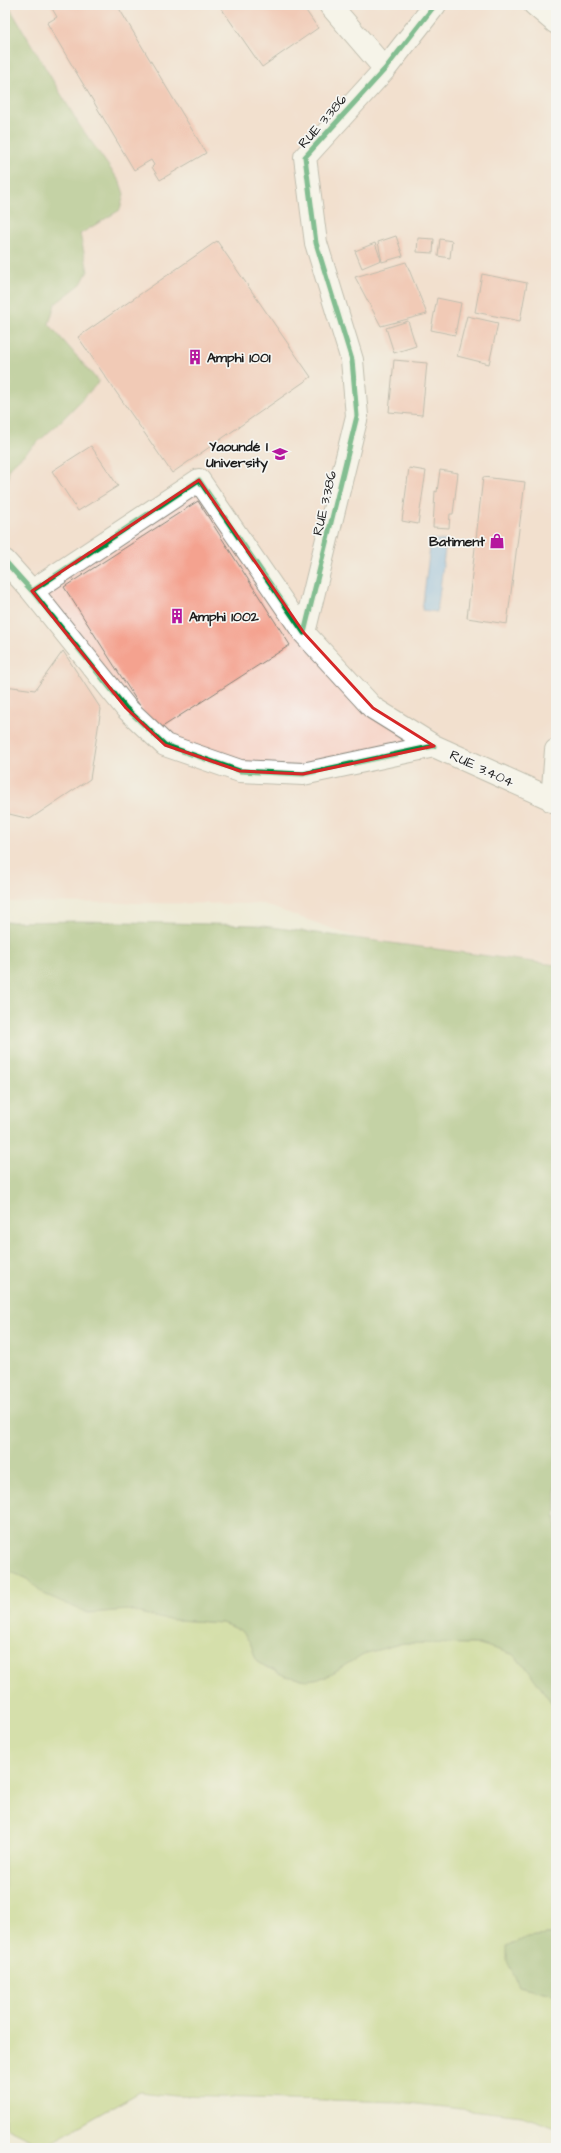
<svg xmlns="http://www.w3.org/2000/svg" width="561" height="2153" viewBox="0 0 561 2153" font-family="'Architects Daughter',sans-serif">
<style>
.built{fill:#f6d2c4}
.green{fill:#b7d176;stroke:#6a7649}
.forest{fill:#91b367;stroke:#566842}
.water{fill:#78b1e8;stroke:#4a6682}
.building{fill:#f4a28f}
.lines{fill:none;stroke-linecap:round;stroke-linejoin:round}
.minor-casing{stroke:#86847a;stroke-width:24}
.minor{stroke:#fff;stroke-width:22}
.cycleway-casing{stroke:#f6f6f2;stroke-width:8}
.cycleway{stroke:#00873e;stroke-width:5}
.marked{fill:none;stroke:#d62828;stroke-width:3;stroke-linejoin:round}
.labels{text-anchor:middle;stroke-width:3.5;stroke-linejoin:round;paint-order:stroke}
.street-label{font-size:14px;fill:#1c1c1c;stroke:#f6f6f2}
.poi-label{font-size:14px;font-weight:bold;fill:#1c1c1c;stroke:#f6f6f2;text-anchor:start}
</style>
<rect width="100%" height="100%" fill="#f6f6f2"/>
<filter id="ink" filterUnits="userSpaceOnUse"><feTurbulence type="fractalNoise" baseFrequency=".025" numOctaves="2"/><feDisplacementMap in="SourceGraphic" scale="8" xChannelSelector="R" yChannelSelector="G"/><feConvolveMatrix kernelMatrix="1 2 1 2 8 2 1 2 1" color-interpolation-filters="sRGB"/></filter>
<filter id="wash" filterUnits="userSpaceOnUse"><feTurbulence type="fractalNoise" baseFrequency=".012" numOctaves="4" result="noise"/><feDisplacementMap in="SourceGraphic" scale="16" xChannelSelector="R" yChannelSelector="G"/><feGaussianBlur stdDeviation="0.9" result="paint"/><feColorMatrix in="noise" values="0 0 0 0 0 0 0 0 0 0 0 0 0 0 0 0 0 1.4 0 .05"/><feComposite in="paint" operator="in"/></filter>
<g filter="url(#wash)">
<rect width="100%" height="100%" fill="#efebd7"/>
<path class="built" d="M5 5H556V1009L263 904 5 902Z"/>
<path class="green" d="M5 1569 27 1579 44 1594 88 1613 128 1610 163 1619 222 1623 240 1630 250 1642 257 1662 285 1676 308 1680 326 1677 363 1654 403 1643 479 1644 512 1654 526 1667 556 1709V1738L552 1754 554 1787 556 1790V1934L527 1937 519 1986 556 1995V2128L522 2116 400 2102 176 2096 140 2092 44 2146 5 2127Z"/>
<path class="forest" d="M5 5H8L80 126 120 182 124 194 120 210 80 234 88 271 81 284 55 304 49 324 99 382 59 423 9 468 5 508Z
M82 921 256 925 556 965V1709L526 1667 512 1654 479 1644 403 1643 363 1654 326 1677 308 1680 285 1676 257 1662 250 1642 240 1630 222 1623 163 1619 128 1610 88 1613 44 1594 27 1579 5 1569V922Z
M556 1738V1790L554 1787 552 1754Z
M556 1934V1995L519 1986 507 1961V1947L527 1937Z"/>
<path class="water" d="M431 539 446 541 437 612 422 610Z"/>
<g id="blocks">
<path class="building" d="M50 5H117L206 153 160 180 152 167 154 165 151 160 134 170 47 23 57 17Z
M219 5H302L318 28 262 67Z
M396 236 403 256 382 262 378 242Z
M418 238 434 239 433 253 417 252Z
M440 239 452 241 450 258 438 256Z
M217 241 311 377 172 473 78 337Z
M375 243 381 260 362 268 355 251Z
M406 262 427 314 381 326 355 277Z
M482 274 527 283 520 321 475 312Z
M437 298 461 303 455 335 431 330Z
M467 316 498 323 489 364 457 356Z
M408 321 416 346 394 353 386 328Z
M394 360 427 363 422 415 389 412Z
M91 446 118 486 78 511 52 471Z
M409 468 426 471 418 524 402 521Z
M440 470 458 473 453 514H450L449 528 433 527 435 491 437 492Z
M483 477 525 482 507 624 467 618Z
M198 501 290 645 156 731 64 587Z
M63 651 101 709 90 779 30 819 5 813V686L35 690Z"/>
</g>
</g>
<g filter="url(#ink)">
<use href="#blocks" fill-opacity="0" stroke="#86847a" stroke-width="1"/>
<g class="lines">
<g class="minor-casing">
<path id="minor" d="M330 5 385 69
M535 5 556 23
M5 561 32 591 199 480 304 633 357 416 352 360 316 243 305 157 385 69 435 5
M32 591 126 708 165 745 240 771 303 774 434 746
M304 633 373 708 434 746 556 801
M552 801 556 750"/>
</g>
<use href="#minor" class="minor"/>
<g class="cycleway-casing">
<path id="cycleway" d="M5 561 32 591 199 480 304 633 357 416 352 360 316 243 305 157 385 69 435 5
M32 591 126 708 165 745 240 771 303 774 434 746"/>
</g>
<use href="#cycleway" class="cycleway"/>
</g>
</g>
<path d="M0 0H561V2153H0ZM199 480 304 633 373 708 434 746 303 774 240 771 165 745 126 708 32 591Z" fill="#efebd7" fill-opacity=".55" fill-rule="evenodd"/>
<path class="marked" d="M199 480 304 633 373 708 434 746 303 774 240 771 165 745 126 708 32 591Z"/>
<defs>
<g id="building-bare" transform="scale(1.2)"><path d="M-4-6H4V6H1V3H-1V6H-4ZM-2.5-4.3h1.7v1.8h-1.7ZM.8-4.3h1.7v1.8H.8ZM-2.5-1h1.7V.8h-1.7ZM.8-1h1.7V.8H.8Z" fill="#b5179e" stroke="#f6f6f2" stroke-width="2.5" paint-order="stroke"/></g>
<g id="university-bare" transform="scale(1.2)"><path d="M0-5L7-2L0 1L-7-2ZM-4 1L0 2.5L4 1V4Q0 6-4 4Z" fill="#b5179e" stroke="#f6f6f2" stroke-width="2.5" paint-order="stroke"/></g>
<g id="shop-bare" transform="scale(1.2)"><path d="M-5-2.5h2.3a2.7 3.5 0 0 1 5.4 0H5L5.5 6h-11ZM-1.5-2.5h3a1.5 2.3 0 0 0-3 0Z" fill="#b5179e" stroke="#f6f6f2" stroke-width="2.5" paint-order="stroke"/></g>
</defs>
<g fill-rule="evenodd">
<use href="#building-bare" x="195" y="357"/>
<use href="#university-bare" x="280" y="454"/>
<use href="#shop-bare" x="497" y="541"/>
<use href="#building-bare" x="177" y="616"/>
</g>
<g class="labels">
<g class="street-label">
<text transform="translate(322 121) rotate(-49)" y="5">RUE 3.386</text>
<text transform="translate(324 503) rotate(-77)" y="5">RUE 3.386</text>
<text transform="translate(482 768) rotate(25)" y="5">RUE 3.404</text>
</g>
<g class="poi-label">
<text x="207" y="362">Amphi 1001</text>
<text x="268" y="451" text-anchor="end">Yaoundé I<tspan x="268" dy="16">University</tspan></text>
<text x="485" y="546" text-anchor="end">Batiment</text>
<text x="189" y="621">Amphi 1002</text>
</g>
</g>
<rect width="561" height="2153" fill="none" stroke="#f6f6f2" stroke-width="20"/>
</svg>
